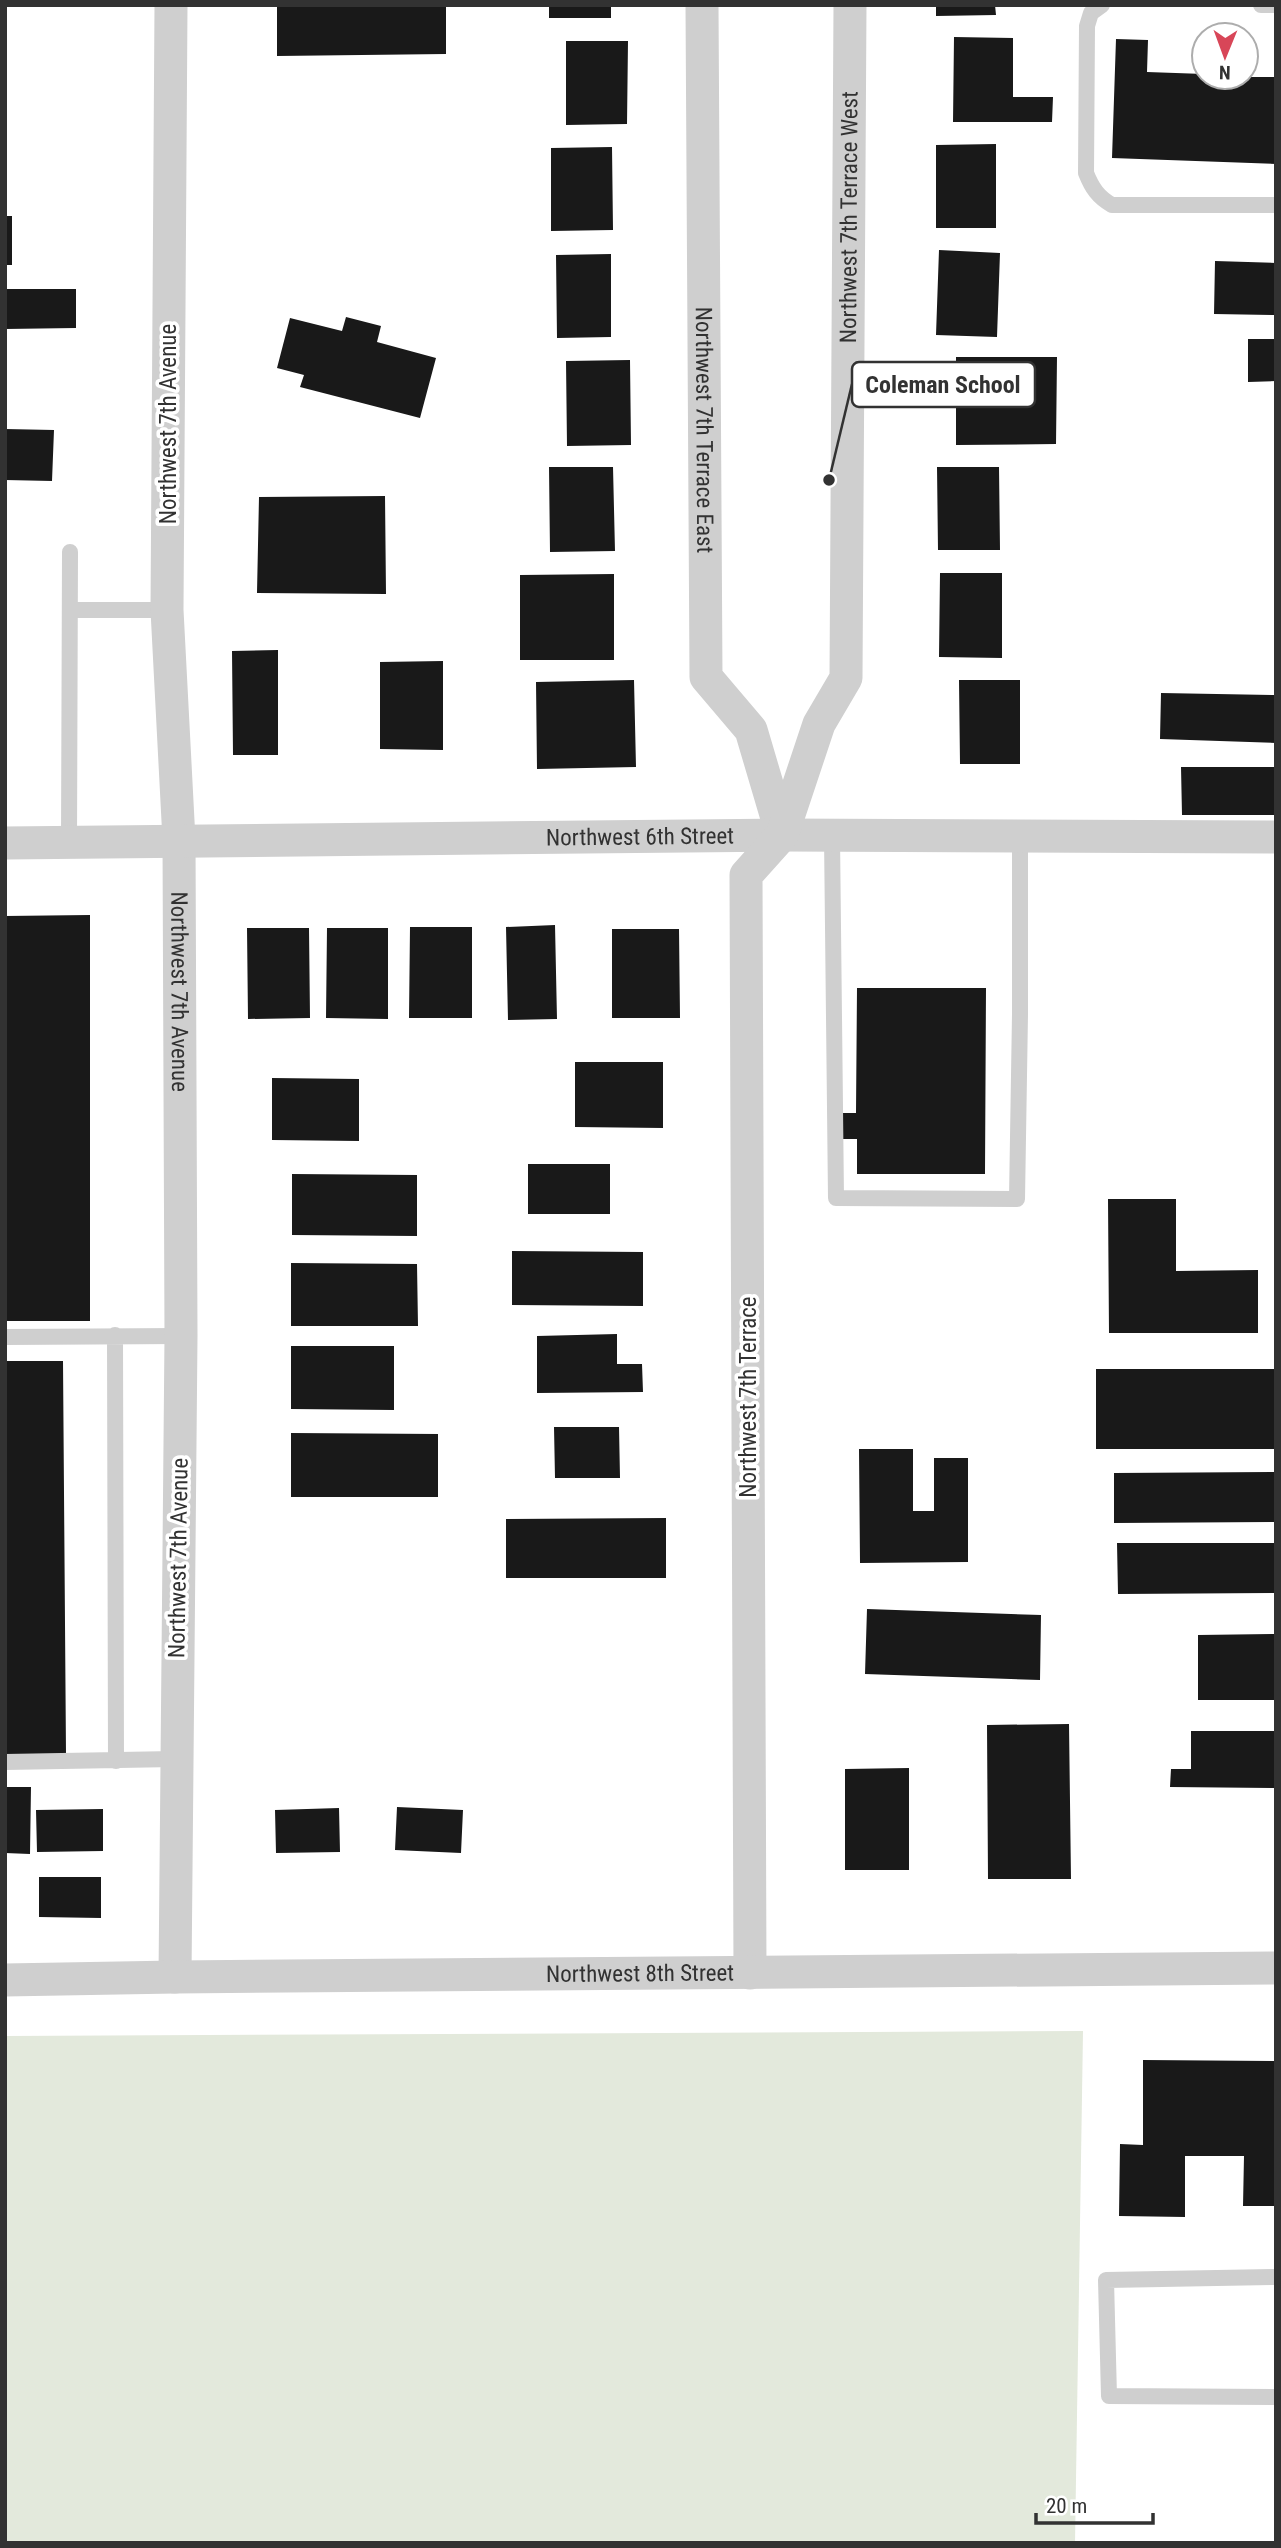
<svg xmlns="http://www.w3.org/2000/svg" width="1281" height="2548" viewBox="0 0 1281 2548" font-family="'Roboto Condensed',sans-serif">
<style>
.green{fill:#e3e9dc}
.building{fill:#191919}
.lines{fill:none;stroke-linecap:round;stroke-linejoin:round}
.service{stroke:#cfcfcf;stroke-width:16}
.minor{stroke:#cfcfcf;stroke-width:33}
.labels{text-anchor:middle;stroke-width:7;stroke-linejoin:round;paint-order:stroke}
.street-label{font-size:23px;fill:#323232;stroke:#fff}
.leader{fill:none;stroke:#323232;stroke-width:2.5}
.callout-dot{fill:#323232;stroke:#fff;stroke-width:2.5}
.callout{fill:#fff;stroke:#323232;stroke-width:2.5}
.callout-label{font-size:24px;text-anchor:middle;font-weight:bold;fill:#323232}
</style>
<rect width="100%" height="100%" fill="#fff"/>
<path class="green" d="M1083 2031 1075 2543H5V2036Z"/>
<path class="building" d="M277 5H446V54L277 56Z
M549 5H611V18H549Z
M936 5H995L996 15 936 16Z
M954 37 1013 38V97H1053L1052 122H953Z
M1116 39 1148 40 1147 72 1204 74V77H1276V164L1112 158Z
M566 41H628L627 124 566 125Z
M996 144V228H936V145Z
M612 147 613 230 551 231V148Z
M5 216H12V265H5Z
M939 250 1000 253 997 337 936 335Z
M611 254V337L557 338 556 255Z
M1215 261 1276 263V315L1214 314Z
M5 289H76V328L5 329Z
M346 317 381 326 377 342 436 358 420 418 300 387 304 375 277 368 290 318 342 331Z
M1248 339H1276V381L1248 382Z
M956 357H1057L1056 444 956 445Z
M630 360 631 445 567 446 566 361Z
M5 429 54 430 52 481 5 480Z
M549 467H613L615 551 550 552Z
M937 467H999L1000 550H938Z
M385 496 386 594 257 593 259 497Z
M940 573H1002V658L939 657Z
M614 574V660H520V575Z
M278 650V755H233L232 651Z
M443 661V750L380 749V662Z
M634 680 636 767 537 769 536 682Z
M959 680H1020V764H960Z
M1161 693 1276 695V743L1160 739Z
M1181 767H1276V815H1182Z
M90 915V1321H5V916Z
M555 925 557 1019 508 1020 506 927Z
M410 927H472V1018H409Z
M247 928H309L310 1018 248 1019Z
M327 928H388V1019L326 1018Z
M612 929H679L680 1018H612Z
M857 988H986L985 1174H857V1139H843V1113H856Z
M575 1062H663V1128L575 1127Z
M272 1078 359 1079V1141L272 1140Z
M528 1164H610V1214H528Z
M292 1174 417 1175V1236L292 1235Z
M1108 1199H1176V1271L1258 1270V1333H1109Z
M512 1251 643 1252V1306L512 1305Z
M291 1263 417 1264 418 1326H291Z
M617 1334V1364H642L643 1392 537 1393V1336Z
M291 1346H394V1410L291 1409Z
M5 1361H63L66 1754H5Z
M1096 1369H1276V1449H1096Z
M554 1427H619L620 1478H555Z
M291 1433 438 1434V1497H291Z
M859 1449H913V1511H934V1458H968V1562L860 1563Z
M1276 1472V1522L1114 1523V1473Z
M666 1518V1578H506V1519Z
M1117 1543H1276V1593L1118 1594Z
M867 1609 1041 1615 1040 1680 865 1674Z
M1276 1634V1700H1198V1635Z
M1069 1724 1071 1879H988L987 1725Z
M1191 1731H1276V1788L1170 1787 1171 1769H1191Z
M909 1768V1870H845V1769Z
M5 1787H31L30 1854 5 1853Z
M397 1807 463 1810 461 1853 395 1850Z
M339 1808 340 1852 276 1853 275 1810Z
M103 1809V1851L37 1852 36 1810Z
M39 1877H101V1918L39 1917Z
M1143 2060 1276 2061V2206H1243L1244 2156H1185V2217L1119 2216 1120 2144 1143 2145Z"/>
<g class="lines">
<path class="service" d="M1102 5 1091 13 1087 26 1086 173C1092 188 1098 197 1112 205H1276
M1261 5H1276
M70 610H167
M832 836 836 1198 1017 1199 1020 1014V836
M69 842 70 552
M115 1335 116 1761
M5 1337 181 1336
M5 1762 175 1759
M1276 2277 1106 2280 1109 2396 1276 2397"/>
<g class="minor">
<path id="s1" d="M171 5 167 610 179 840 181 1336 175 1977"/>
<path id="s2" d="M702 5 706 677 751 730 782 835"/>
<path id="s3" d="M5 843 782 835 1276 837"/>
<path id="s4" d="M750 1973 746 875 782 835 819 724 846 678 850 5"/>
<path id="s5" d="M5 1980 175 1977 1276 1968"/>
</g>
</g>
<g class="labels">
<g class="street-label">
<text dy="8" stroke="none"><textPath href="#s4" startOffset="1783">Northwest 7th Terrace West</textPath></text>
<text transform="translate(168 424) rotate(-90)" y="8">Northwest 7th Avenue</text>
<text dy="8" stroke="none"><textPath href="#s2" startOffset="425">Northwest 7th Terrace East</textPath></text>
<text dy="8" stroke="none"><textPath href="#s3" startOffset="635">Northwest 6th Street</textPath></text>
<text dy="8" stroke="none"><textPath href="#s1" startOffset="987">Northwest 7th Avenue</textPath></text>
<text transform="translate(748 1397) rotate(-90)" y="8">Northwest 7th Terrace</text>
<text transform="translate(178 1558) rotate(-89)" y="8">Northwest 7th Avenue</text>
<text dy="8" stroke="none"><textPath href="#s5" startOffset="635">Northwest 8th Street</textPath></text>
</g>
</g>
<path class="leader" d="M829 480L852 384"/>
<circle class="callout-dot" cx="829" cy="480" r="7"/>
<rect class="callout" x="852" y="362" width="183" height="45" rx="7"/>
<g class="callout-label">
<text x="943" y="393">Coleman School</text>
</g>
<rect width="1281" height="2548" fill="none" stroke="#323232" stroke-width="14"/>
<g transform="translate(1225 56) rotate(181)"><circle r="33" fill="#ffffff" stroke="#adadad" stroke-width="2"/>
<path d="M0-5L12 26L0 18L-12 26Z" fill="#d84658"/>
<text y="-10" font-size="19" font-weight="bold" text-anchor="middle" fill="#323232">N</text>
</g>
<path d="M1036 2513v10h117v-10" fill="none" stroke="#323232" stroke-width="3.5"/>
<text x="1046" y="2513" font-size="21" fill="#323232" stroke="#ffffff" stroke-width="5" paint-order="stroke">20 m</text>
</svg>
